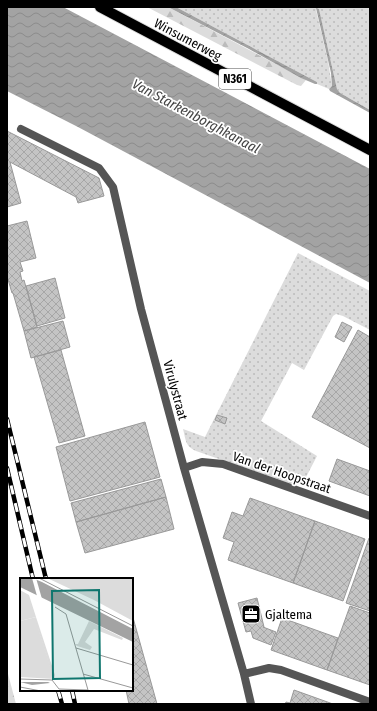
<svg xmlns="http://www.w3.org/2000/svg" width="377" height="711" viewBox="0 0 377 711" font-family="'Fira Sans Condensed',sans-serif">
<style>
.grass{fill:url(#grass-dots)}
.forest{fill:url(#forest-firs)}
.water{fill:url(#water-waves)}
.building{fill:url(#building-cross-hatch);stroke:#999}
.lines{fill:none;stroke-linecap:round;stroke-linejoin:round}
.primary-casing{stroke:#dbdbdb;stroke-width:12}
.minor{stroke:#555;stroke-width:8}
.primary{stroke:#000;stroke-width:10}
.rail-casing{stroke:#000;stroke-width:4.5}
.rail{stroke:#fff;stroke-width:3;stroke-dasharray:9;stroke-linecap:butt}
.labels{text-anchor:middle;stroke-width:3.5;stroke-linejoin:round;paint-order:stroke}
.shield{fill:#fff;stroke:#4c4c4c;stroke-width:1}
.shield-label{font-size:12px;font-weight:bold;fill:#000}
.street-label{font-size:13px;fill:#000;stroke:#fff}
.poi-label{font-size:13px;fill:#000;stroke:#fff;text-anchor:start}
.water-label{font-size:14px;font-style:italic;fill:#444;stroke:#fff}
.inset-road{fill:none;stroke:#999;stroke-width:1}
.view{fill:#0f766e;fill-opacity:0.15;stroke:#0f766e;stroke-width:2}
.inset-edge{fill:none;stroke:#000;stroke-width:2}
</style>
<defs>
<pattern id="grass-dots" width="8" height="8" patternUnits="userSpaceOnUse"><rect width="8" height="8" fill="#dcdcdc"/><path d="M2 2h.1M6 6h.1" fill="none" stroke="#bbb" stroke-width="1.8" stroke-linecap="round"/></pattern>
<pattern id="forest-firs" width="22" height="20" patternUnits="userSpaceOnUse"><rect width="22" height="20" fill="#dcdcdc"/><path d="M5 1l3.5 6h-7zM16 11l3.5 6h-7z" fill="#bbb"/></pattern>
<pattern id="water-waves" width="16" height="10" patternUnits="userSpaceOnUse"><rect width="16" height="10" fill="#a3a3a3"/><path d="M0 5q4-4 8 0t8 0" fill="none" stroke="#8b8b8b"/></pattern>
<pattern id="building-cross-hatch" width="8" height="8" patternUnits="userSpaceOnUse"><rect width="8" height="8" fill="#c4c4c4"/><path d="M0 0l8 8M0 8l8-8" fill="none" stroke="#a7a7a7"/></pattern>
</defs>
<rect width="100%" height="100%" fill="#fff"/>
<path class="grass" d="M176 7H370V110L340 93 337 89 319 9 317 8H316V10L328 61 332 86 329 89 317 84V82Z
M298 253 370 291V330L343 316 336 314 333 316 304 370 292 363 261 421 317 456 304 481 301 483 294 485 196 451C185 446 186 440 183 429L205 437Z"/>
<path class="forest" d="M147 7H168L306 80 301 86 297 85Z
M7 670 16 704H7Z"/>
<path class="water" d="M7 7H63L370 169V283L78 127 7 91Z
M168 7H176L317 82V84H315L301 78 249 49Z
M316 8H317L319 9 337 89 340 93 370 110V113L330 91 329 89 332 86 331 73Z"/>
<path class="building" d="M7 131 99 178 104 196 78 203 76 197 10 162 21 203 7 207Z
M27 221 36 258 20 262 23 271 20 272 22 281 24 280 37 327 24 331 13 293H12L7 276V226Z
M55 278 65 318 37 326 26 286Z
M63 321 70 347 31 358 24 331Z
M342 322 352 327 344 342 335 337Z
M358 330 370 337V448L312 417Z
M61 350 85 436 59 443 34 357Z
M217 415 227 418 225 424 215 420Z
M145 422 160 477 70 501 56 447Z
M337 459 370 471V496L329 481Z
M161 479 166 497 76 522 71 503Z
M166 497 174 529 85 553 76 522Z
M250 498 315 521 293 583 228 560 234 542 223 538 232 512 243 516Z
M315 521 365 539 343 601 293 583Z
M369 538 370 539V611L346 603Z
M257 598 264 627H263L276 632 271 645 253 638 251 631 246 632 238 603Z
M350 606 370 613V685L327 670Z
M132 614 157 704H129L126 690H132Z
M282 618 338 638 327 670 271 650Z
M294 690 333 704H285L286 702 290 703Z"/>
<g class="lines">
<g class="primary-casing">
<path id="primary" d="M100 7 370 150"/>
</g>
<path class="minor" d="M21 129 99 168 113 187 141 309 184 468 244 674 251 704
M184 468 202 462 223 464 370 516
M244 674 269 668 281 670 370 702"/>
<use href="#primary" class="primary"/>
<g class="rail-casing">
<path id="rail" d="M7 419 46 579
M7 468 33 579
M58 690 62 704
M72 690 75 704"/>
</g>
<use href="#rail" class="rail"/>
</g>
<defs>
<g id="office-square" transform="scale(1)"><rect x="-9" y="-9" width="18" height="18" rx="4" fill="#000" stroke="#fff"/><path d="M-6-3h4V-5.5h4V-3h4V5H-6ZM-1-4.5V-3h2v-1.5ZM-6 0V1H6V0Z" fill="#fff"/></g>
</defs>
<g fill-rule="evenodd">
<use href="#office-square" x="251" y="614"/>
</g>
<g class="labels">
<rect class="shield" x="219" y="69" width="32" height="20" rx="3"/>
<g class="shield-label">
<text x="235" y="83">N361</text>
</g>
<g class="street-label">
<text transform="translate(188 39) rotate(28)" y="5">Winsumerweg</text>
<text transform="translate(176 390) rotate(75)" y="5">Virulystraat</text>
<text transform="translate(282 472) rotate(19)" y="5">Van der Hoopstraat</text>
</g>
<g class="poi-label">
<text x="265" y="619">Gjaltema</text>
</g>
<g class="water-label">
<text transform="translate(196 116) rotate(28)" y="5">Van Starkenborghkanaal</text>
</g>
</g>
<g transform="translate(20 578)">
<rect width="113" height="113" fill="#fff"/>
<path d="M27 0H113V43L74 22ZM0 12 9 17 16 39 0 43ZM69 43 103 60 102 62 74 51 65 64 72 69 70 72 57 68 55 66H58Z" fill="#dcdcdc"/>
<path d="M16 39 35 97 34 103 18 51 0 45V43Z" fill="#dcdcdc"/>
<path d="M15 40 34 101 0 99V44Z" fill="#dcdcdc"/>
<path d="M0 0H12L22 4 113 51V64L0 9ZM0 104H28L30 105 12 107Z" fill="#a3a3a3"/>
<path d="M12 0H16L22 21 17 18Z" fill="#fff"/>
<path class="inset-road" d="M19 0 113 48M56 70 113 87M63 96 113 110M0 101 32 102 39 111 68 112 46 36 35 29M0 109 21 113"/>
<path class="view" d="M79 12 80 100 33 101 32 13Z"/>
<rect width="113" height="113" class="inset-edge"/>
</g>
<rect width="377" height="711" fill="none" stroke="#000000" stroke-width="16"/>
</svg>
